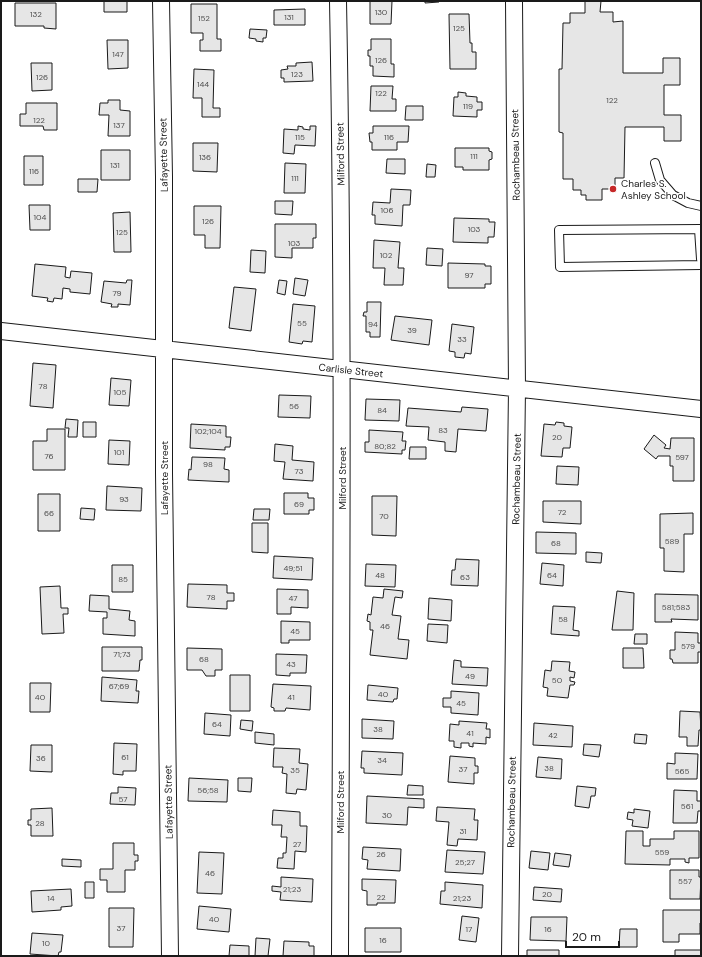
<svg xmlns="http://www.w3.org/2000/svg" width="702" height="957" viewBox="0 0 702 957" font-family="'DM Sans',sans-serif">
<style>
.building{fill:#e6e6e6;stroke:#1a1a1a}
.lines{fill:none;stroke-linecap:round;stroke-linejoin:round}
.service-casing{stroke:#1a1a1a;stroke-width:10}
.minor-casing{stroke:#1a1a1a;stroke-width:18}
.service{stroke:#fff;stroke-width:8}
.minor{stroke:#fff;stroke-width:16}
.poi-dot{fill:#c62828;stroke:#fff;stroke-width:1.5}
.labels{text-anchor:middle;stroke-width:3;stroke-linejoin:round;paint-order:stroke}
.number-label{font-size:8px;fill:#4d4d4d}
.street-label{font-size:10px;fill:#1a1a1a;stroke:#fff}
.poi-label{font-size:10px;fill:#1a1a1a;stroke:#fff;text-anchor:start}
</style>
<rect width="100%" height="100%" fill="#fff"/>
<path class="building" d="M104 1H127V12H104Z
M370 1H392L391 24H370Z
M425 1H439V2L425 3Z
M585 1H601L600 12H613V22L623 21V73H663V58H680V85H664V115H681V141H664V127H625L624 178H615V189H602V200H586V195H581V190H573V179H563V133L559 132V69H562L563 23H570V13H585Z
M15 3H56V29L44 28V26H15Z
M191 4H217V39H221V51H200V40H203V33H191Z
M305 9V25H274V10Z
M449 14H469L470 43H472V52H476V69H450Z
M250 29 267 30 266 38H263V42L256 41V39L249 38Z
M371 39H391V64H394V77L373 76V66H370V56H368V50H371Z
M107 40H128V68L108 69Z
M312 62 313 81 284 82V78H281V70L288 69 287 66H296V63Z
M31 63H52V90L32 91Z
M194 69 214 70 213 108H220V117H202V98H193Z
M371 86H393L392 99H396V111H370Z
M458 92 466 93V96L477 97V102H482V110H477V117L453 116 454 97H458Z
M108 100H120V110L130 111V136H108L109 115H99L100 103H108Z
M26 103H57V130H44L43 126H20V114H26Z
M406 106H423V120H405Z
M298 126 303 127V129L310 130V126H316L315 146 295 145 294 154 283 153 284 129 298 130Z
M373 126H409L408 142H397V150H372V142H370L369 133H373Z
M193 143H218L217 172 193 171Z
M455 148H489V151L492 152V159L489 160V170H463V167H455Z
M101 150H130V180H101Z
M24 156H43V185H24Z
M387 159H405V174L386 173Z
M285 163 306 164 305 193H284Z
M427 164 436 165 435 177H426Z
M78 179H98L97 192H78Z
M391 189 411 190 410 205H403L402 226 375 224V215H372L373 202 390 203Z
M275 201H293L292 215 275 214Z
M29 205H50V230H30Z
M194 206H221L220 248H205V235H194Z
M130 212 131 252H114L113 213Z
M454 218 489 219V222H495L494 237H488V243L453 242Z
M275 224H316V238H313V248H292V258L275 257Z
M374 240 400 242 398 268H404L403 285H384L385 268H373Z
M427 248 443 249 442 266 426 265Z
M251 250 266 251 265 273 250 272Z
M448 263 485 264V266H491V284H485V288H448Z
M35 264 66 267 65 277 70 278 71 271 92 273 90 294 70 292V289L63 288 62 299 54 298 53 302 47 301 48 298 32 296Z
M295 278 308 280 305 296 293 294Z
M127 280H132L130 305 118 304V307H111L112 304 101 302 104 281 126 283Z
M279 280 287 281 285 295 277 293Z
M234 287 256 289 251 331 229 328Z
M367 302H381L380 337H370V332H366V316H363L364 312H367Z
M293 304 315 306 312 342 303 341 302 344 289 342Z
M395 316 432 320 429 345 391 340Z
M452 324 474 327 471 354 465 353 464 358 455 357V352L449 351Z
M33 363 56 365 53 408 30 406Z
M111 378 131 380 129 406 109 405Z
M279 395 311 396 310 418 278 417Z
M366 399 400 400 399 421 365 420Z
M462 407 488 409 486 431 458 429 456 452 445 451V442L428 440 429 427 406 426 408 408 461 412Z
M66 419 78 420 77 437H68L69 428H65Z
M83 422H96V437H83Z
M556 422 564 423V426L572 427 570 448H563L562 457 541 456 544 424 555 425Z
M191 424 226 426V437H231L230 447H225V450L190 448Z
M47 429H65V470H33V441H47Z
M369 430 403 432 402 441H406L405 450H402V454L365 452V442H369Z
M654 435 666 445 664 448 670 449 671 438H694V481H673V466H670V456H658L656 459 644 449Z
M109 440 130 441 129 465 108 464Z
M275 444 293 446 292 460 314 462 313 481 283 479 285 462 274 461Z
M410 447H426V459H409Z
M192 457 225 458 224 469 229 470V482L188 480 189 469 191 470Z
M557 466 579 467 578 485 556 484Z
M107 486 142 488 141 511 106 510Z
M284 493H308V498H314V510H309V514H284Z
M38 494H60V531H38Z
M372 496H397L396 536 372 535Z
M543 501H581V524L543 522Z
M81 508 95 509 94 520 80 519Z
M254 509H270L269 520H253Z
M693 513V534H684V572L664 571V548H660V514Z
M252 523H268V553L252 552Z
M536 532 576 533V554L536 553Z
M586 552 602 553 601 563 586 562Z
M274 556 313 558 312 580 273 578Z
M456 559 479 560 478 586 451 585 452 570H455Z
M542 563 564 565 563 586 540 584Z
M366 564 396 565 395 587 365 586Z
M112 565H133V592H112Z
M188 584 227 585V593H234V601H227V609L187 607Z
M60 586 61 608H68V614H63L64 633 42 634 40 587Z
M277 589 308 590V608L291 607V614H277Z
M384 589 403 591 402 598 395 597 392 615 401 616 398 639 409 640 407 659 370 655 373 630H370V622L367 621 368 614 371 615 373 597 383 598Z
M617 591 634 593 633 630H612Z
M655 594 698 595V620L671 619 672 622H655Z
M90 595 109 596V609L130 611 129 620 135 621V636L103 634V618H107V612L89 611Z
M429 598 452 600 451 621 428 619Z
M553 606 575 607 573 630 579 631V636L551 634Z
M281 621 310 622V640H289V643H281Z
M428 624 448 625 447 643 427 641Z
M675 632 698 633V643H701V652H698V663H673L672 659H670V650H675Z
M635 634H647V644H634Z
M102 647H142V660H140L139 671H102Z
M187 648 222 649V670H215V676H206L202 670H187Z
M623 648H643L644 668H623Z
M276 654 307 655 306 673H290V676L276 675Z
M454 660 461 661V667L488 668 487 686 452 684Z
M552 661 570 662 569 671 575 672 574 678 570 677V681L575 682 574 685H570L568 698 547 696 548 688 543 687 545 670 551 671Z
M230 675H250V711H230Z
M102 677 137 680 136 691H139L138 703 101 701Z
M30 683H51L50 712H30Z
M273 684 311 686 310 710 286 708 285 711H274V708L271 707Z
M368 685 398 688 397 699H394L393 702 367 700Z
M451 691 479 693 478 715 451 713V707H443V698H451Z
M680 711 700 712 701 730H699L698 746H687V737H679Z
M205 713 231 715 230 736 204 734Z
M362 719 394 721 393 739 362 738Z
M241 720 253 721 252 731 240 729Z
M459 721 487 723 486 729H490V738L486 737V744L473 743V747L469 746V743H461V748L454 747V741H449L450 724 459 725Z
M534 723 573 726 572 747 533 745Z
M255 732 274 734V745L255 743Z
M635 734 647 735 646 744 634 743Z
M114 743 137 744 136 771H123V775L113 774Z
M584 744 601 745 599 757 583 755Z
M31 745H52V772L30 771Z
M274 748 300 749 299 763 308 764 306 790 297 789 296 794 286 793 287 774 282 773 283 767H273Z
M362 751 403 753 402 775 364 773V768H361Z
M675 753 698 754 697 779H667V763L675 764Z
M450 756 475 758V766H478V773H474V784L448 782Z
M538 757 562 759 561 779 536 777Z
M189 778 228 780 227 802 188 801Z
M238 778H252L251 792 238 791Z
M408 785 423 786V795H407Z
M577 786 596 788 595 796H591L589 808 575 806Z
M118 787 136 788 135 805 110 804 111 793H118Z
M674 790 697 791V801H701V811H698L697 823H673Z
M367 796 424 799V808L408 807 407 825 366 823Z
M437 807 475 809 474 820H478L477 840 458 839 457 846 447 845 449 822 436 821Z
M52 808 53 836H31V825H28V820H31V809Z
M634 809 650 811 648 828 632 826 633 820 627 819 628 812 634 813Z
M273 810 300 812V826H307L306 852 295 851 294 869 277 868 278 858H283V853H286L287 837H281L282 825H272Z
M626 831H643V846H650V839H674V831H699V858H689V863L685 862V859H670V865L625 864Z
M113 843H134V855H138V861H135V870H125V892H107V880H100V869H113Z
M363 847 401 849 400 871 367 869 368 860 362 859Z
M447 850 485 852 483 874 445 872Z
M531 851 550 853 548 870 529 868Z
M199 852 224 853 222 894 197 893Z
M555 853 571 855 569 867 553 865Z
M62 859 81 860V867L62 866Z
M670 870H699V877H701L700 899H670Z
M281 877 313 879 312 902 280 900 281 892 272 891V886L281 887Z
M362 879 396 880 395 903H377V905H367V891L362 890Z
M85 882H94V898H85Z
M445 882 483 885 482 908 440 904 441 891H445Z
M534 887 562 889 561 902 533 900Z
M71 889 72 906 61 907V910L32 912 31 891Z
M199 906 231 909 229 932 197 929Z
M109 908H134L133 947H109Z
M663 910H701V923H700V934H679V942H663Z
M462 916 479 918 476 942 459 940Z
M531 917H567L566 941 530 940Z
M365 928H401V952H365Z
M620 929H637V947H619Z
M32 933 63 935 61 952H59L58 956 30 954Z
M256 938 270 939 268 956H255Z
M284 941 309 942V946H314V956H283Z
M230 945 249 946V956H229Z
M527 950H559V956H527Z
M675 950H701V956H675Z"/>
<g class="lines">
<g class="service-casing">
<path id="service" d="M655 163 660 180 673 195 688 203 701 206
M699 229 701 259
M701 229 559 230 560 267 701 265"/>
</g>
<g class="minor-casing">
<path id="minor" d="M161 1 164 177V473L170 956
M338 1C344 319 341 638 340 956
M1 331C235 356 468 383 701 409
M510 956 517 388 514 1"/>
</g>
<use href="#service" class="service"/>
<use href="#minor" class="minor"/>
</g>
<circle class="poi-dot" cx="613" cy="189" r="4"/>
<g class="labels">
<g class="number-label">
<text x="381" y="15">130</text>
<text x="36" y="17">132</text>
<text x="289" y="20">131</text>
<text x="204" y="21">152</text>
<text x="459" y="31">125</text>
<text x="118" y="57">147</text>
<text x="381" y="63">126</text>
<text x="297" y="77">123</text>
<text x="42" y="80">126</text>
<text x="203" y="87">144</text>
<text x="381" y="96">122</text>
<text x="612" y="103">122</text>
<text x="468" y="109">119</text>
<text x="39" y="123">122</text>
<text x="119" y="128">137</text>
<text x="300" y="140">115</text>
<text x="389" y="140">116</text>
<text x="474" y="159">111</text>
<text x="205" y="160">136</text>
<text x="115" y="168">131</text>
<text x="34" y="174">116</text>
<text x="295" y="181">111</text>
<text x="387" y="213">106</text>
<text x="40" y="220">104</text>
<text x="208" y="224">126</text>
<text x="474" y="232">103</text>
<text x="122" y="235">125</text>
<text x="294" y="246">103</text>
<text x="386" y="258">102</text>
<text x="469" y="278">97</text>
<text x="117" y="296">79</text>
<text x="302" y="326">55</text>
<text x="373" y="327">94</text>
<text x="412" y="333">39</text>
<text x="462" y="342">33</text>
<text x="43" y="389">78</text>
<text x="120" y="395">105</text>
<text x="294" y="409">56</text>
<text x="382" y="413">84</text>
<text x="443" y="433">83</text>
<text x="208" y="434">102;104</text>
<text x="557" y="440">20</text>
<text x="385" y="449">80;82</text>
<text x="119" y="455">101</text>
<text x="49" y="459">76</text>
<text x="682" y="460">597</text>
<text x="208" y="467">98</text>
<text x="299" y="474">73</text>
<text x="124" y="502">93</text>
<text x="299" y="507">69</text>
<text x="562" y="515">72</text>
<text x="49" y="516">66</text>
<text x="384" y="519">70</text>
<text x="672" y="544">589</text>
<text x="556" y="546">68</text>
<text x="293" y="571">49;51</text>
<text x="380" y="578">48</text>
<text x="552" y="578">64</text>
<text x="465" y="580">63</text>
<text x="123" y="582">85</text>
<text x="211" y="600">78</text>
<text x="293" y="601">47</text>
<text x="676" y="610">581;583</text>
<text x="563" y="622">58</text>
<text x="385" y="629">46</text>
<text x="295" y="634">45</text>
<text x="688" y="649">579</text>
<text x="122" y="657">71;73</text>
<text x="204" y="662">68</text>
<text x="291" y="667">43</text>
<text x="470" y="679">49</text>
<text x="557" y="683">50</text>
<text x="119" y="689">67;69</text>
<text x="383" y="697">40</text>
<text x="40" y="700">40</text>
<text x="291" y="700">41</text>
<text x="461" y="706">45</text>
<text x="217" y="727">64</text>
<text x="378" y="732">38</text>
<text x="470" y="736">41</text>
<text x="553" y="738">42</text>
<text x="125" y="760">61</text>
<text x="41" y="761">36</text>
<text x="382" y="763">34</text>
<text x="549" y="771">38</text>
<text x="463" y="772">37</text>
<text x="295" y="773">35</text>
<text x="682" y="774">565</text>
<text x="208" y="793">56;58</text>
<text x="123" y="802">57</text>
<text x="687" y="809">561</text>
<text x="387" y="818">30</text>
<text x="40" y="826">28</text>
<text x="463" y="834">31</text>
<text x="297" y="847">27</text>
<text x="662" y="855">559</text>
<text x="381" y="857">26</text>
<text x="465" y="865">25;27</text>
<text x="210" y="876">46</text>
<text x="685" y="884">557</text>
<text x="292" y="892">21;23</text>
<text x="547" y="897">20</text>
<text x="381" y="900">22</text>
<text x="51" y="901">14</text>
<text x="462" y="901">21;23</text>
<text x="214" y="922">40</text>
<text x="121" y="931">37</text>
<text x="469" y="932">17</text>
<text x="548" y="932">16</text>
<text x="383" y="943">16</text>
<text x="46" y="946">10</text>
</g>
<g class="street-label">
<text transform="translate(340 154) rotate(-91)" y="4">Milford Street</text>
<text transform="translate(163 155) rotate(-91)" y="4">Lafayette Street</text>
<text transform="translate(515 155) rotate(-91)" y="4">Rochambeau Street</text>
<text transform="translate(351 370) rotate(6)" y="4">Carlisle Street</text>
<text transform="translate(164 478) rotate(-90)" y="4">Lafayette Street</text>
<text transform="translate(342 478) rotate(-90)" y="4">Milford Street</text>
<text transform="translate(516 479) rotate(-89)" y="4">Rochambeau Street</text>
<text transform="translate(168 802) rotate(-91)" y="4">Lafayette Street</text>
<text transform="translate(340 802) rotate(-90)" y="4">Milford Street</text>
<text transform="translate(511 802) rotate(-89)" y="4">Rochambeau Street</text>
</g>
<g class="poi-label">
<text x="621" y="187">Charles S.<tspan x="621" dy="12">Ashley School</tspan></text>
</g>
</g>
<rect width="702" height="957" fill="none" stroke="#1a1a1a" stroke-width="4"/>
<path d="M566 941v6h53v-6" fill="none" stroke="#1a1a1a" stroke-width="2"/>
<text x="572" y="941" font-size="12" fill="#1a1a1a" stroke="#ffffff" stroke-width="3" paint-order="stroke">20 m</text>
</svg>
